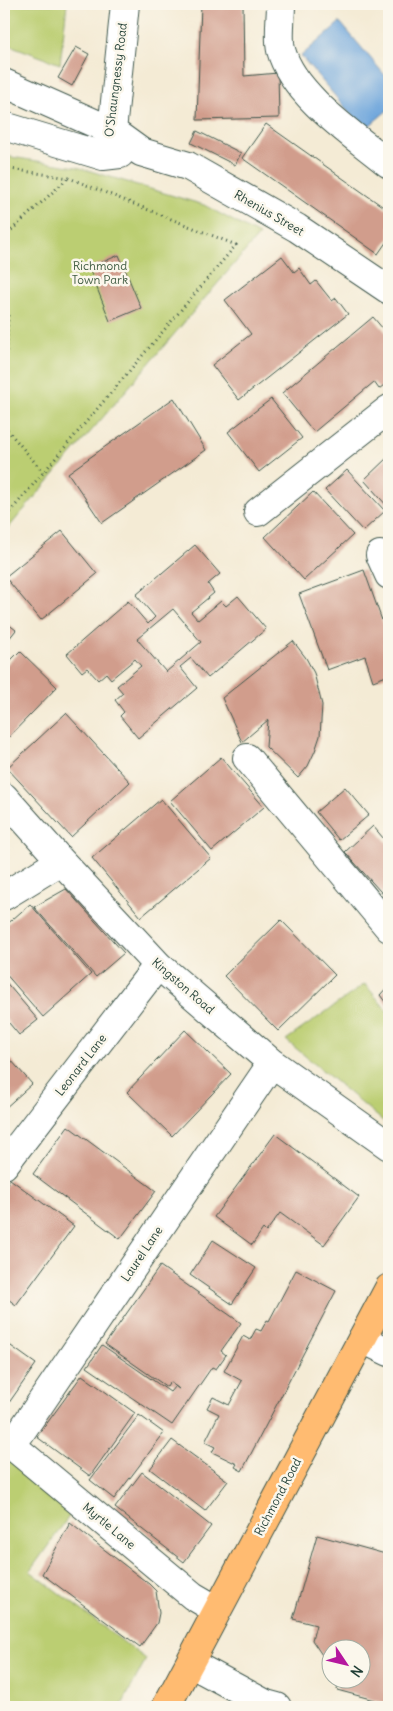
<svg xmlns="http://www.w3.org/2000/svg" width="393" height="1711" viewBox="0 0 393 1711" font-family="Delius,sans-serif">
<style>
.green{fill:#bbce72;stroke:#6d8653}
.water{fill:#6da5dc;stroke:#467188}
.building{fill:#d19d8c;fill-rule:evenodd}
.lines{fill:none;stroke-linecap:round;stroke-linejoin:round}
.minor-casing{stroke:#3f574c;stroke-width:30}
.major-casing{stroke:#3f574c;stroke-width:30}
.path{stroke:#3f574c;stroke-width:3;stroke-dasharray:1 4;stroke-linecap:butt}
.minor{stroke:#fff;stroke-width:28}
.major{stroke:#ffbb71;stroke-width:28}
.labels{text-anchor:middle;stroke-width:5;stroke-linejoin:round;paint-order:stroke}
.street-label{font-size:12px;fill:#1f3d34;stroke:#fbf7ec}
.park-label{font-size:12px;fill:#3e5a40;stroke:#fbf7ec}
</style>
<rect width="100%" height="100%" fill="#fbf7ec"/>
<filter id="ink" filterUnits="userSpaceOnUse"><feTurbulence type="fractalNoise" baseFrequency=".02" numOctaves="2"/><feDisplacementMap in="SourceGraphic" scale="10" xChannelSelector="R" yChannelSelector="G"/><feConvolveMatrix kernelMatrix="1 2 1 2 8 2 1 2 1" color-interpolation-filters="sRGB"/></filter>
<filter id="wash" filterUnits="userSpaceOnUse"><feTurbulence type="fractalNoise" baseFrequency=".0096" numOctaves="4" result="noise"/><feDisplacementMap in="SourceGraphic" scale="20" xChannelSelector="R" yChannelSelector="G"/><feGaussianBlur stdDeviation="1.12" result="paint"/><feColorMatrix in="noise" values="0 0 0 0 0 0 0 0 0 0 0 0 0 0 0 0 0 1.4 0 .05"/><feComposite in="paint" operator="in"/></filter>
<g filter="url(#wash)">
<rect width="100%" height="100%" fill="#f4ebd5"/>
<path class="green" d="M4 4H67L60 64 4 43Z
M4 156 77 167 204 205 259 235 4 533Z
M365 984 389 1013V1126L286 1040Z
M4 1455 75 1508 30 1571 146 1659 121 1707H4Z"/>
<path class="water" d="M340 22 389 80V109L364 130 301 56Z"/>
<g id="blocks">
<path class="building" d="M201 4H243L244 76 278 73 279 118 197 120Z
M76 47 89 54 72 86 58 78Z
M266 124 389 211V238L378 254 242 158Z
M197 131 241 153 235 165 191 143Z
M119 255 141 308 110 321 89 268Z
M282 256 294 272 299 268 311 285 316 281 332 301 336 298 348 314 239 400 212 365 251 334 225 300Z
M373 317 389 336V381L379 389 374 382 314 432 282 393Z
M174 398 206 450 102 523 68 473Z
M271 399 302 438 259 472 228 432Z
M389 456V506L388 507 364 480Z
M347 470 385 511 363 531 325 490Z
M313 492 353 535 304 580 265 537Z
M62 531 97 574 41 620 5 577Z
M195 545 220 574 208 584 214 593 191 612 198 620 221 601 226 606 238 596 266 629 208 678 191 658 180 667 197 688 138 738 120 716 124 712 115 700 123 693 117 686 141 666 135 659 111 679 106 673 98 680 87 668 82 672 67 654 128 601 148 624 155 617 136 595ZM173 609 201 642 166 672 137 639Z
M364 570 389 640V675L373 681 365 656 327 670 299 594Z
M4 621 16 630 4 645Z
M293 641 306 658 314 673 322 705 320 736 315 751 308 766 298 778 266 747 268 720 242 742 222 698Z
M20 651 57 687 4 742V667Z
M66 713 130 782 71 837 7 768Z
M221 757 264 807 212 851 170 801Z
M345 787 369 815 339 840 316 812Z
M161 799 211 858 141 917 92 858Z
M373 826 389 845V901L345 852Z
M66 889 124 953 96 977 34 907Z
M30 904 91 974 43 1017 4 972V927Z
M281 920 335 975 278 1031 224 976Z
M4 980 38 1020 19 1035 4 1017Z
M389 985V1007L380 995Z
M185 1030 231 1074 172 1136 127 1092Z
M4 1052 32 1084 4 1109Z
M68 1126 156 1191 120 1239 33 1174Z
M275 1134 359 1197 324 1245 280 1213 266 1232 263 1229 252 1245 214 1217Z
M10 1179 74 1226 16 1305 4 1296V1188Z
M213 1240 256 1268 232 1304 190 1275Z
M160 1266 241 1323 221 1351 226 1355 216 1369 212 1367 172 1425 87 1367 102 1345 170 1392 175 1386 179 1389 170 1382 167 1387 105 1344Z
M296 1270 336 1291 242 1471 235 1467 237 1464 212 1452 215 1447 205 1442 219 1414 207 1408 213 1397 229 1405 242 1381 224 1371 243 1336 250 1340 256 1329 261 1331 267 1320 269 1321Z
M4 1341 36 1364 6 1407 4 1406Z
M82 1375 135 1413 90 1476 37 1437Z
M139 1415 164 1433 114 1499 90 1480Z
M172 1440 228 1481 205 1511 150 1469Z
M142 1472 211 1526 184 1562 115 1508Z
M70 1523 149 1584 156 1591 159 1613 157 1623 140 1647 42 1574Z
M317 1535 389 1555V1704L337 1690 340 1678H360V1648H330V1657L322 1655 312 1640 316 1625 293 1619Z"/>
</g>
</g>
<g filter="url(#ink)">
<use href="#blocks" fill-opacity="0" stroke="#3f574c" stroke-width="1"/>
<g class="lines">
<g class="minor-casing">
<path id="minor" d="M281 4C281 17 278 38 281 50 293 95 355 136 389 164
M4 83 112 131 141 152 188 166 297 228 389 290
M4 126 103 156 120 154
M103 156 112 131 125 4
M258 512 389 409
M380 555 389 575
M247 758 389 928
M4 797 61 861 158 965 272 1063 389 1146
M4 896 61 861
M4 1165 158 965
M362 1339 389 1352
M4 1439 193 1596 217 1610
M12 1445 272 1063
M190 1663 266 1704 277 1707"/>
</g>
<g class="major-casing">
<path id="major" d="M166 1707 389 1288"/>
</g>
<path class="path" d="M4 168 69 178 236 245 4 519
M4 237 68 178
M4 306 8 315 6 370 4 374
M4 426 43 472"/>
<use href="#minor" class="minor"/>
<use href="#major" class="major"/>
</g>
</g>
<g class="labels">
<g class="street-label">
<text transform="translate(116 80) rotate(-83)" y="4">O'Shaungnessy Road</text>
<text transform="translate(269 213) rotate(30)" y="4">Rhenius Street</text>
<text transform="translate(183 986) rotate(41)" y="4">Kingston Road</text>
<text transform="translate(81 1065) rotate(-52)" y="4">Leonard Lane</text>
<text transform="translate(142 1254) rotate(-56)" y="4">Laurel Lane</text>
<text transform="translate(278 1497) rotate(-62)" y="4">Richmond Road</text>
<text transform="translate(109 1526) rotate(40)" y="4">Myrtle Lane</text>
</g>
<g class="park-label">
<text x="100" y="270">Richmond<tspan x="100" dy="14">Town Park</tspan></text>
</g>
</g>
<rect width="393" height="1711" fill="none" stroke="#fbf7ec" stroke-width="20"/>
<g transform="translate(346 1664) rotate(125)"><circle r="24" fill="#fbf7ec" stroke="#a3ada2"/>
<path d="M0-4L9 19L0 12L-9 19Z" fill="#b5179e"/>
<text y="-8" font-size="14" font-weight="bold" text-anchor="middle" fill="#1f3d34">N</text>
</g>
</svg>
